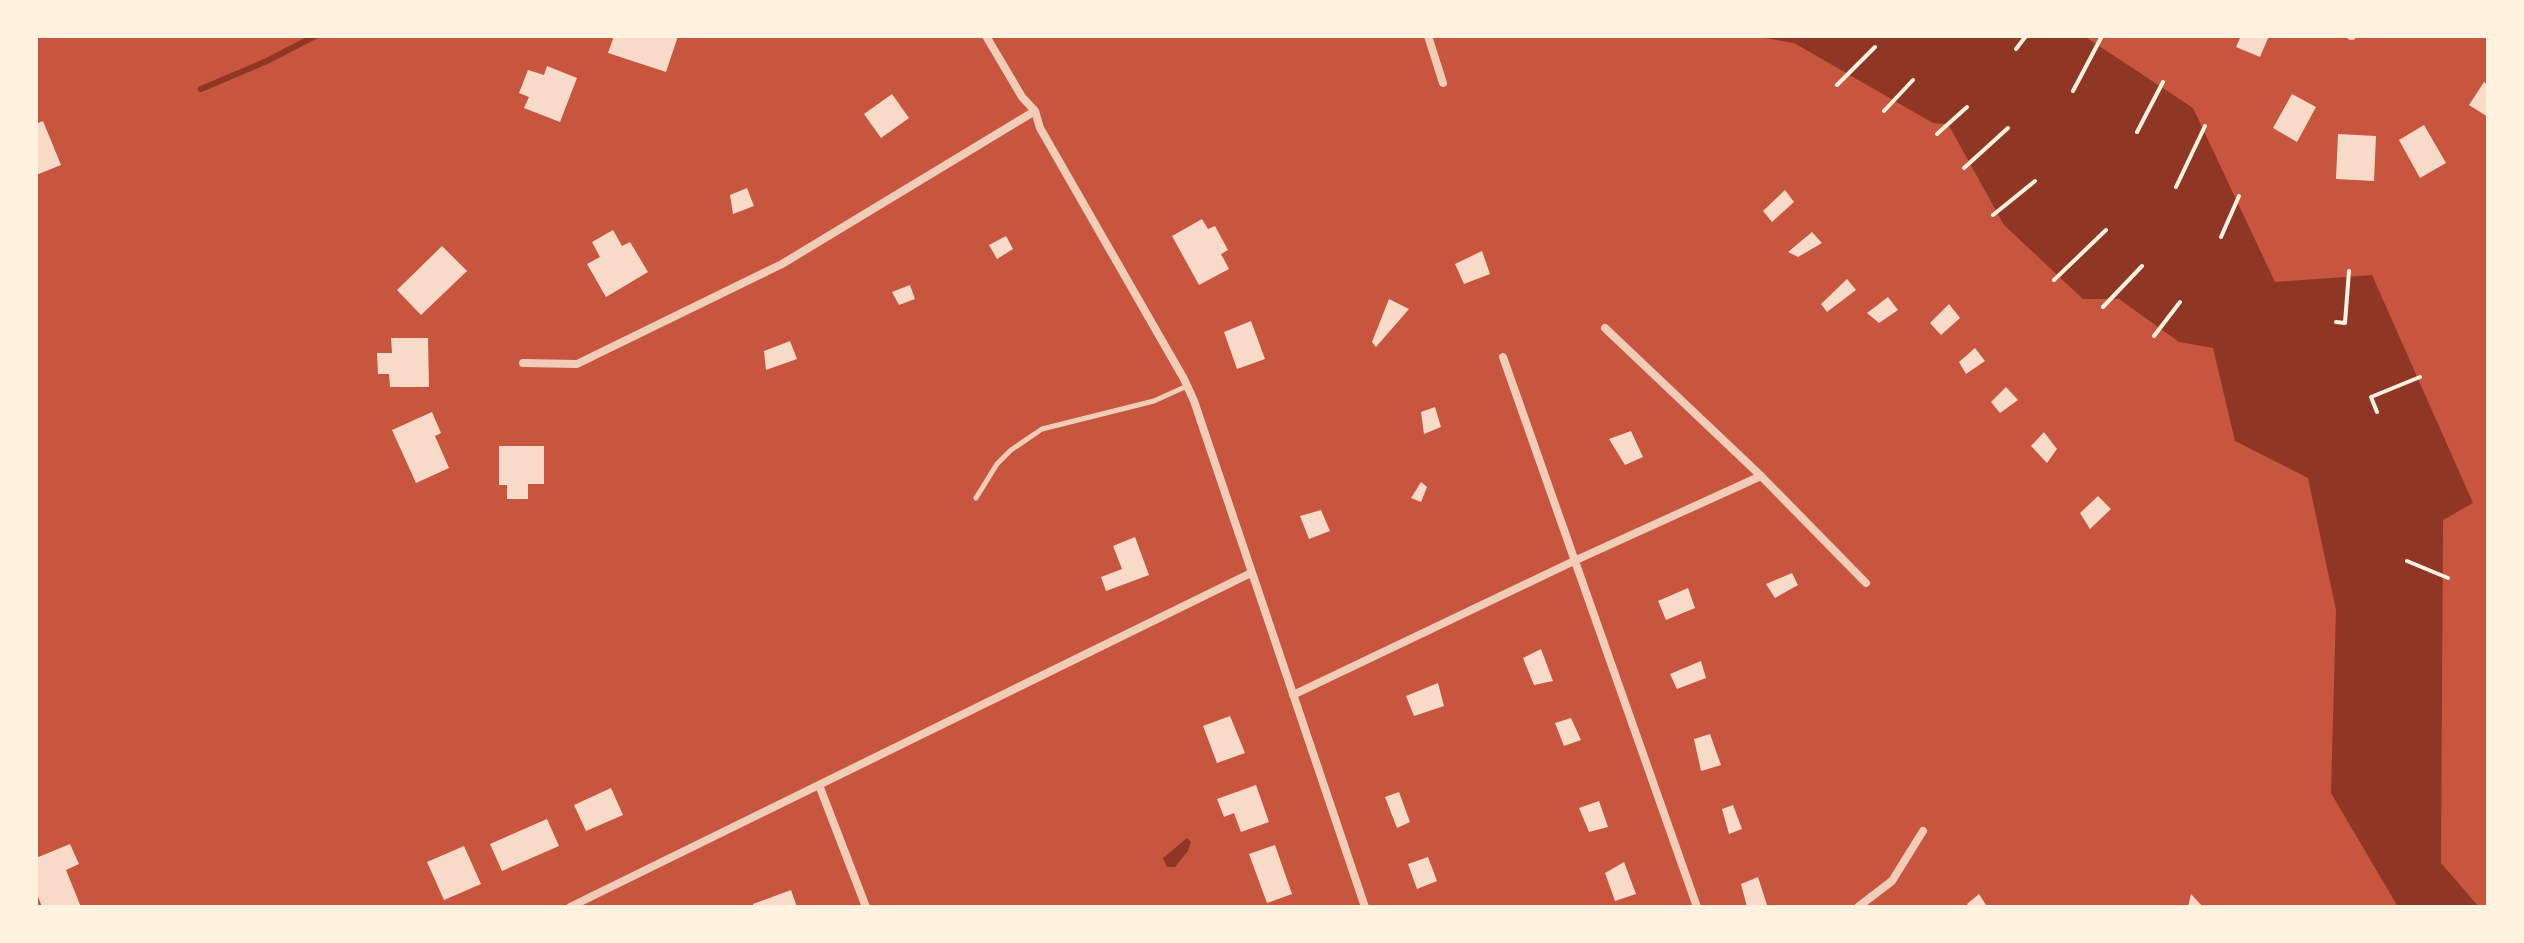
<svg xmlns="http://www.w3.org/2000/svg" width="2524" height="943" viewBox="0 0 2524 943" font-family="Commissioner,sans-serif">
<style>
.water{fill:#8f3625}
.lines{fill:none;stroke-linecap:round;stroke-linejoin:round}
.stream{stroke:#8f3625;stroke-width:6}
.building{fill:#f7dbc8}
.path{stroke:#fff3e0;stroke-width:4}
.service{stroke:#f1ccb7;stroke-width:5}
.minor{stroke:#f1ccb7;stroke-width:8}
</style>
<rect width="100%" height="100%" fill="#c8553d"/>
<path class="water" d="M1764 36H2084L2193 108 2275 282 2372 275 2473 503 2443 520 2441 863 2479 907H2398L2331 793 2336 610 2308 478 2235 441 2213 348 2179 342 2119 299H2083L2004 225 1948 124 1933 123 1794 43 1765 38Z
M1187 838 1191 842 1188 851 1175 867H1167L1163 858Z"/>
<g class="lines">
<path class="stream" d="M201 89 267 61 315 36"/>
</g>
<path class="building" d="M614 36H678L666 72 608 53Z
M2241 36H2269L2260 57 2236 47Z
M547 66 577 78 560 122 524 108 529 97 519 93 528 70 544 75Z
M2484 82 2488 85V117L2469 105Z
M892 94 909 118 881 138 864 114Z
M2292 94 2316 107 2297 142 2273 128Z
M43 121 61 165 36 175V124Z
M2424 125 2446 163 2420 178 2399 140Z
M2338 134 2376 136 2374 181 2336 179Z
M747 188 754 206 733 214 730 195Z
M1785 190 1794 202 1772 222 1763 211Z
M1202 219 1208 229 1215 226 1228 250 1221 254 1229 269 1199 285 1172 236Z
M613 230 622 246 630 242 648 272 606 297 587 264 600 257 592 242Z
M1812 232 1822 243 1798 257 1788 252Z
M1006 236 1013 249 997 259 989 245Z
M442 246 467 271 421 315 397 290Z
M1482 251 1490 274 1464 284 1455 264Z
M1847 279 1856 290 1827 312 1821 304Z
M910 285 915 299 899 305 892 292Z
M1888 297 1898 310 1879 323 1867 313Z
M1389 299 1409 309 1376 347 1372 342Z
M1949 304 1960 318 1941 335 1930 323Z
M1251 321 1265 359 1237 369 1224 332Z
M391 338H428L429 387H390L389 374H378L377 353H392Z
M790 341 797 359 766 370 764 351Z
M1975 348 1985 361 1966 374 1959 362Z
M2006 387 2018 400 2000 413 1991 402Z
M1435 407 1441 427 1424 434 1421 412Z
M432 412 441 433 435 436 449 468 416 483 392 430Z
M1631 431 1643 457 1625 465 1609 439Z
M2044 432 2057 449 2047 463 2031 446Z
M499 446H544V484H528V499H507V485H499Z
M1421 482 1427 487 1421 502 1411 498Z
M2098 496 2111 509 2090 529 2080 513Z
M1321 510 1330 531 1309 539 1300 516Z
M1135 537 1149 575 1106 591 1101 577 1122 569 1113 546Z
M1792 573 1798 585 1775 598 1766 584Z
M1688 588 1695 608 1666 620 1658 601Z
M1541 649 1553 681 1534 685 1523 658Z
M1701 661 1706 678 1677 689 1670 674Z
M1438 683 1444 706 1414 716 1406 696Z
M1230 716 1245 753 1217 763 1203 726Z
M1571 718 1581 740 1564 746 1555 723Z
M1710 734 1721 765 1701 771 1694 739Z
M1256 785 1269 822 1241 832 1234 813 1224 817 1217 799Z
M611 788 623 815 586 831 574 805Z
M1399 792 1410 822 1397 828 1385 797Z
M1599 801 1608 827 1589 832 1579 808Z
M1733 805 1742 829 1729 834 1722 809Z
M547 819 559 846 502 871 490 844Z
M70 844 79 864 66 870 81 907H42L36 891V858Z
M1275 845 1292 894 1267 903 1249 854Z
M464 846 481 884 444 900 427 862Z
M1428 857 1437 881 1417 889 1408 864Z
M1624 862 1636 894 1615 901 1605 873Z
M1758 877 1767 905 1747 907 1741 884Z
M791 890 797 907H754L753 904Z
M1979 894 1986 905 1969 907 1967 904Z
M2191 894 2203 907H2188Z"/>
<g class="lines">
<path class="path" d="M2016 49 2026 36
M1837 85 1875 47
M2073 91 2102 36
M1884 111 1913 80
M2137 132 2163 82
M1937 134 1967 107
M1964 168 2008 128
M2176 187 2205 126
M1993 215 2035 181
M2221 237 2239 196
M2054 280 2106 230
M2103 307 2142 266
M2336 322 2345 323 2349 271
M2154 336 2180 302
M2377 412 2371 397 2420 377
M2407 561 2448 578"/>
<path class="service" d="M976 498 997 464 1011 450 1042 429 1154 401 1187 386"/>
<path class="minor" d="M986 36 1022 97 1035 111 1040 128 1184 379 1194 401 1365 907
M1428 36 1443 83
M2351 36H2352
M1605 328 1761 476 1866 583
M1503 357 1697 907
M523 363 577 364 782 264 1035 111
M1293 695 1574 561 1761 476
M819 785 866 907
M570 907 1251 573
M1858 907 1892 881 1923 831"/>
</g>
<rect width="2524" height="943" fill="none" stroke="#fff3e0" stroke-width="76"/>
</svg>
